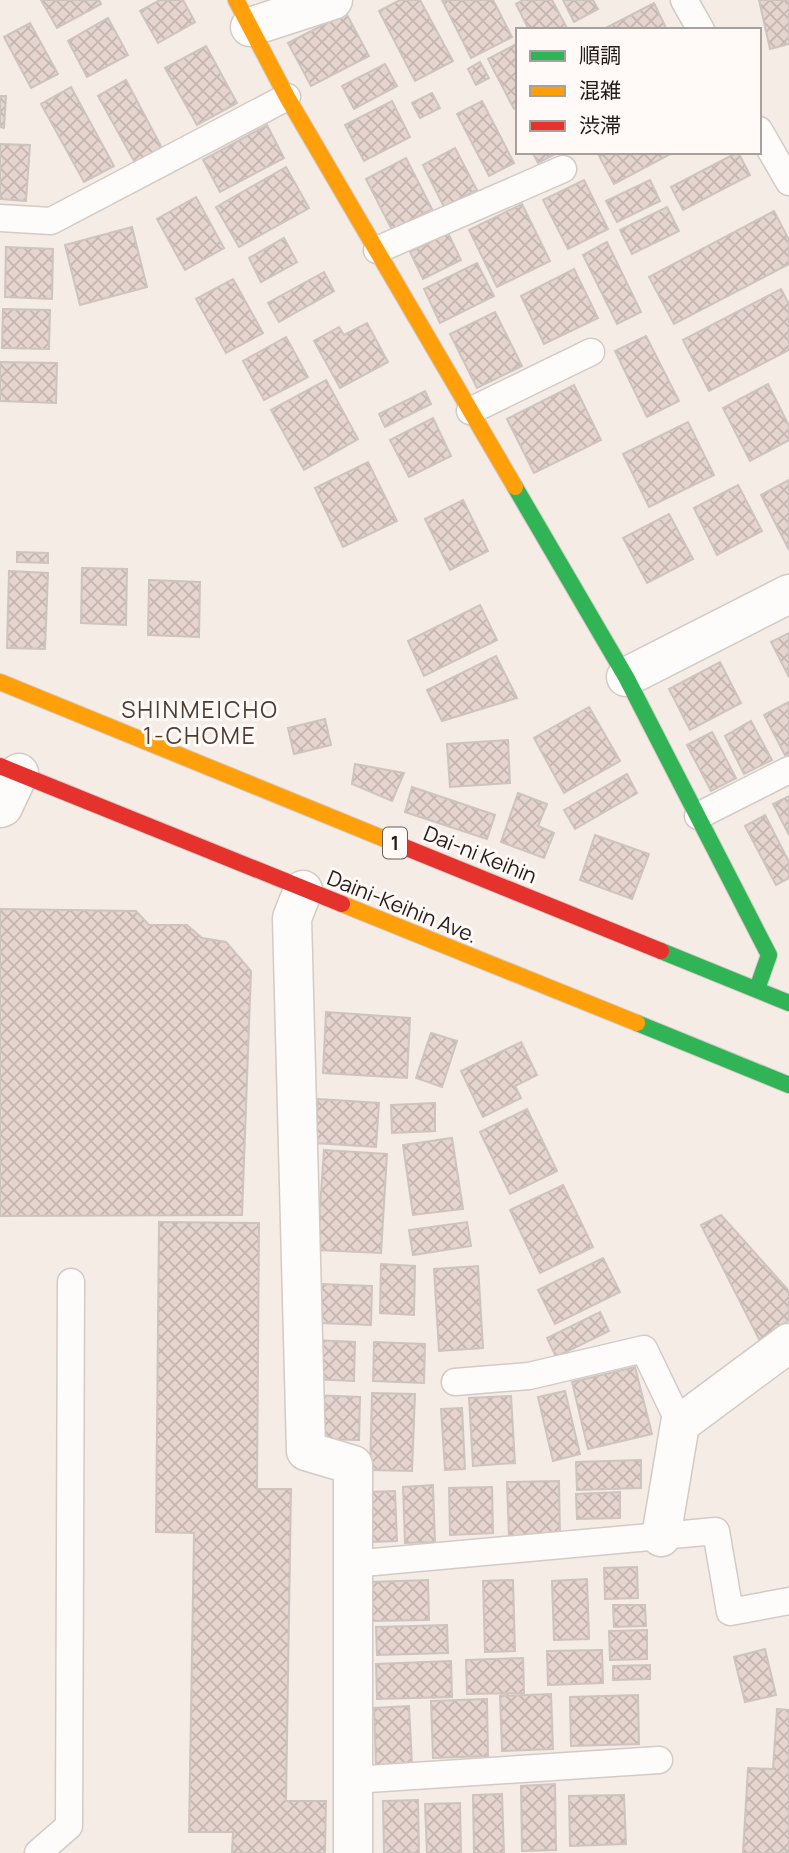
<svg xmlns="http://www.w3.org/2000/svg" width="789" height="1853" viewBox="0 0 789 1853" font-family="Manrope,'Noto Sans JP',sans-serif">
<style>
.building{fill:url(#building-cross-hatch);stroke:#cdc4c0;stroke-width:2}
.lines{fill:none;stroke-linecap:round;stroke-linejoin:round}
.lane-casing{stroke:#d3cac5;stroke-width:29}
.street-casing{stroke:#d3cac5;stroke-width:41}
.fast-casing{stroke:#d3cac5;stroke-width:18}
.slow-casing{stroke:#d3cac5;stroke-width:18}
.jam-casing{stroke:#d3cac5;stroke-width:18}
.lane{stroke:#fefcfb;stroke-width:26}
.street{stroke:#fefcfb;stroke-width:38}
.fast{stroke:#30b455;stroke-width:16}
.slow{stroke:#ff9f0a;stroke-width:16}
.jam{stroke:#e5322d;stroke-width:16}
.labels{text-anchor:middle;stroke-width:6;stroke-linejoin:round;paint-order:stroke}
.shield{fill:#fffaf7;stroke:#665e5a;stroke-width:2}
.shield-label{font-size:19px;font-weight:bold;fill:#241b17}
.street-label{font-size:21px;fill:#241b17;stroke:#fffaf7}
.neighbourhood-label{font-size:23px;letter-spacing:2px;fill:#4e3c31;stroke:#fffaf7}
</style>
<defs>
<pattern id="building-cross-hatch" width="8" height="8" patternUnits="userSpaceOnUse" patternTransform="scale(1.75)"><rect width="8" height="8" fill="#e6d4ce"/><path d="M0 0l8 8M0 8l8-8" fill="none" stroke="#c5b5b0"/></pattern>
</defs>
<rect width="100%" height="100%" fill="#f6ece6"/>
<path class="building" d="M41 0H99L101 4 57 28Z
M160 0H183L195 22 158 43 140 11Z
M400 0H420L453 61 415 81 379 11Z
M442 0H493L512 37 471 58Z
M523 0H552L567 28 529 30 516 4Z
M563 0H593L598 9 574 22Z
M759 0H789V44L770 49Z
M654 3 667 30H602Z
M346 13 369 56 311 86 288 43Z
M108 18 128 55 87 77 68 41Z
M30 23 58 74 31 88 4 37Z
M518 43V107L514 109 488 59Z
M206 46 237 103 197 125 165 68Z
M480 62 489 78 476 85 468 69Z
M385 64 397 86 354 109 342 86Z
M126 80 162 148 135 163 98 96Z
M71 87 114 166 84 182 41 104Z
M432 93 440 108 420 118 412 103Z
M0 96H6L4 128 0 127Z
M392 101 410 137 364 161 345 125Z
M482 101 514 163 489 176 457 114Z
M267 125 284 158 220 192 203 160Z
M0 144 30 145 26 201 0 199Z
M455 148 477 190 444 207 423 165Z
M532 152H559L538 163Z
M597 152H674L614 184Z
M738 152 750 175 683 210 671 187Z
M406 158 432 209 392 230 366 179Z
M286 167 309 208 239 247 216 207Z
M584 180 608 229 568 249 543 200Z
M650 180 660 201 617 222 606 201Z
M196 197 224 248 185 270 157 219Z
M522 204 550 261 497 287 469 230Z
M667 207 679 231 632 254 620 230Z
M774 211 789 240V264L674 324 649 277Z
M132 227 147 287 80 305 65 245Z
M448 233 461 260 423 279 410 252Z
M284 238 297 262 261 282 249 258Z
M607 242 641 312 617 324 583 255Z
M6 247 53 249 52 299 5 297Z
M477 263 494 296 440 323 424 289Z
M574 269 598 318 544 344 521 296Z
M324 272 334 291 279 322 268 303Z
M233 279 263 333 226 353 196 299Z
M781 289 789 304V350L709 391 683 340Z
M3 309 50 310 49 349 2 348Z
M495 312 522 366 477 388 450 334Z
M367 323 388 362 340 388 314 341 339 327 344 335Z
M646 336 679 401 647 417 615 351Z
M286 337 308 377 264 400 243 361Z
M0 362 57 363 56 403 0 401Z
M326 380 358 439 304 470 271 410Z
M768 384 789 426V440L750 461 723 408Z
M574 385 601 440 534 473 507 419Z
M425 391 431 404 385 427 379 414Z
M433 418 451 456 409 477 390 440Z
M688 422 714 475 649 507 623 454Z
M368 462 397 521 343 547 315 488Z
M789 480V550L761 495Z
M738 485 762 531 717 555 694 508Z
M463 500 488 551 450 570 425 519Z
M669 514 693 559 647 583 623 538Z
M17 552 48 553V563L17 562Z
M82 568 127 569 126 625 81 623Z
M9 571 48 573 45 649 7 648Z
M149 580 200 582 199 637 148 635Z
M480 605 497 640 424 676 408 641Z
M789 633V677L771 642Z
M496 656 517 698 442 721 427 690Z
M720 662 741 703 690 730 669 689Z
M789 702V756L786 757 764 715Z
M589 707 620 761 564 793 534 738Z
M325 719 331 745 294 754 288 728Z
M751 721 772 760 744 774 725 736Z
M712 732 736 778 711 791 687 745Z
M508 740 510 783 450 787 447 744Z
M355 764 404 773 392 801 352 784Z
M627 774 637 793 575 829 564 810Z
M412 787 495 815 487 839 405 812Z
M518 793 547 804 538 826 554 833 544 858 501 842Z
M789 796V835L773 804Z
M765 815 789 862V878L776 885 745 826Z
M595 835 649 854 632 899 580 880Z
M0 909 136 911 149 925H187L202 938 226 942 251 971 242 1215 0 1216Z
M326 1012 410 1018 407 1078 323 1073Z
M431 1033 457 1041 442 1087 416 1078Z
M521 1042 537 1075 515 1086 521 1098 483 1117 461 1071Z
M318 1099 379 1103 376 1147 315 1143Z
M435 1103V1131L392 1133 391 1105Z
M527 1109 557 1171 510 1194 480 1132Z
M452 1138 463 1209 413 1215 403 1145Z
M324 1150 387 1154 381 1253 317 1250Z
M563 1185 593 1247 540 1273 510 1210Z
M721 1215 789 1291V1320L760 1341 701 1225Z
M159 1222 259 1223 257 1489H291L286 1801H326L325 1853H232L233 1832H189L194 1533 156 1532Z
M467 1222 471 1246 413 1255 409 1230Z
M603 1258 620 1292 555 1324 538 1290Z
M381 1264 415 1266 414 1315 380 1313Z
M478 1266 483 1348 439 1351 434 1269Z
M321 1284 372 1286 371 1325 320 1323Z
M600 1312 609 1331 556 1357 547 1338Z
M313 1340 355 1342 354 1381 311 1379Z
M374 1342 425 1344 424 1383 373 1381Z
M635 1367 652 1434 588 1449 572 1382Z
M565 1391 580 1454 553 1461 538 1397Z
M372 1393 415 1394 412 1471 370 1470Z
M312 1395 360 1397 359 1440 311 1439Z
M511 1396 515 1463 473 1466 469 1398Z
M462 1408 465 1469 445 1470 441 1409Z
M641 1460V1488L577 1490 576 1462Z
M559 1481 560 1536 509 1537 507 1482Z
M433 1485 435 1542 405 1543 403 1487Z
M492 1487 493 1533 450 1535 449 1488Z
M395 1491 397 1541 370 1542 369 1492Z
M620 1492V1518L577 1519 576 1494Z
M637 1567 638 1598 605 1599 604 1568Z
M587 1579 589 1639 554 1640 552 1581Z
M428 1580 429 1620 371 1621 370 1582Z
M513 1580 515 1651 485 1652 483 1581Z
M613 1605H645L646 1626 614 1627Z
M447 1625 448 1653 377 1655 376 1627Z
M647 1630V1659L610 1660 609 1631Z
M765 1649 776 1695 745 1702 734 1657Z
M602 1650 603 1683 548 1685 547 1651Z
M523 1658 524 1693 467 1694 466 1660Z
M451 1661 452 1697 377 1699 376 1664Z
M650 1665V1679L613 1680V1666Z
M551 1694 553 1749 502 1751 500 1696Z
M638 1695 639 1744 571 1746 570 1697Z
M487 1699 488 1756 433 1758 431 1701Z
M409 1706 412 1765 376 1766 374 1708Z
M777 1709 789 1710V1853H743L748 1768 773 1769Z
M555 1784 556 1850 522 1851 521 1786Z
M502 1794 504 1853H474L473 1795Z
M624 1795 626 1844 570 1846 569 1796Z
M418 1800 419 1853H384L383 1801Z
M460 1803 461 1853H427L425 1804Z"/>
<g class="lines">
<g class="lane-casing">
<path id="lane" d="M684 0 701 30
M759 130 789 182
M0 218 51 221 287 97
M377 250 563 169
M470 411 591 352
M698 816 789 770
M455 1382 529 1376 644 1349 680 1424
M352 1564 716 1531 730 1612 789 1601
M353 1780 659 1760
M38 1853 69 1826 71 1282"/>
</g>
<g class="street-casing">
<path id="street" d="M250 27 333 0
M626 677 789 594
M0 808 3 807 19 773
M303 890 292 918 306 1451 353 1465V1853
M661 1537 680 1424 789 1343"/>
</g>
<g class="fast-casing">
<path id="fast" d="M515 487 626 677 769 955 757 989
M661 951 789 1003
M637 1023 789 1085"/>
</g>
<g class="slow-casing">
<path id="slow" d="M236 0 287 97 515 487
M0 682 392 842
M342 904 637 1023"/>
</g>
<g class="jam-casing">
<path id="jam" d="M0 766 342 904
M392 842 661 951"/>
</g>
<use href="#lane" class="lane"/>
<use href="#street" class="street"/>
<use href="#fast" class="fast"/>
<use href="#slow" class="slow"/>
<use href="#jam" class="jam"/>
</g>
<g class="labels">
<rect class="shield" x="383" y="827.5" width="24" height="31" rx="5"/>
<g class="shield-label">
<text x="395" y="850">1</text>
</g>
<g class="street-label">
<text transform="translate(480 855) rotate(22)" y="7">Dai-ni Keihin</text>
<text transform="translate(402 907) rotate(22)" y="7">Daini-Keihin Ave.</text>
</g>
<g class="neighbourhood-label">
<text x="200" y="718">SHINMEICHO<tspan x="200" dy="26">1-CHOME</tspan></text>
</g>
</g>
<rect x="516" y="28" width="245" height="126" fill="#fffaf7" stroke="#a7a19d" stroke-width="2"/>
<rect x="530" y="51" width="35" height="10" fill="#30b455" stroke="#a7a19d" stroke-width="2"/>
<text x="579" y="63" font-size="21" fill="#241b17">順調</text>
<rect x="530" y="86" width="35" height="10" fill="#ff9f0a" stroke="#a7a19d" stroke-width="2"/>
<text x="579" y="98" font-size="21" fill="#241b17">混雑</text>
<rect x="530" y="121" width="35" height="10" fill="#e5322d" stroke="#a7a19d" stroke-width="2"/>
<text x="579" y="133" font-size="21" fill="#241b17">渋滞</text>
</svg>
